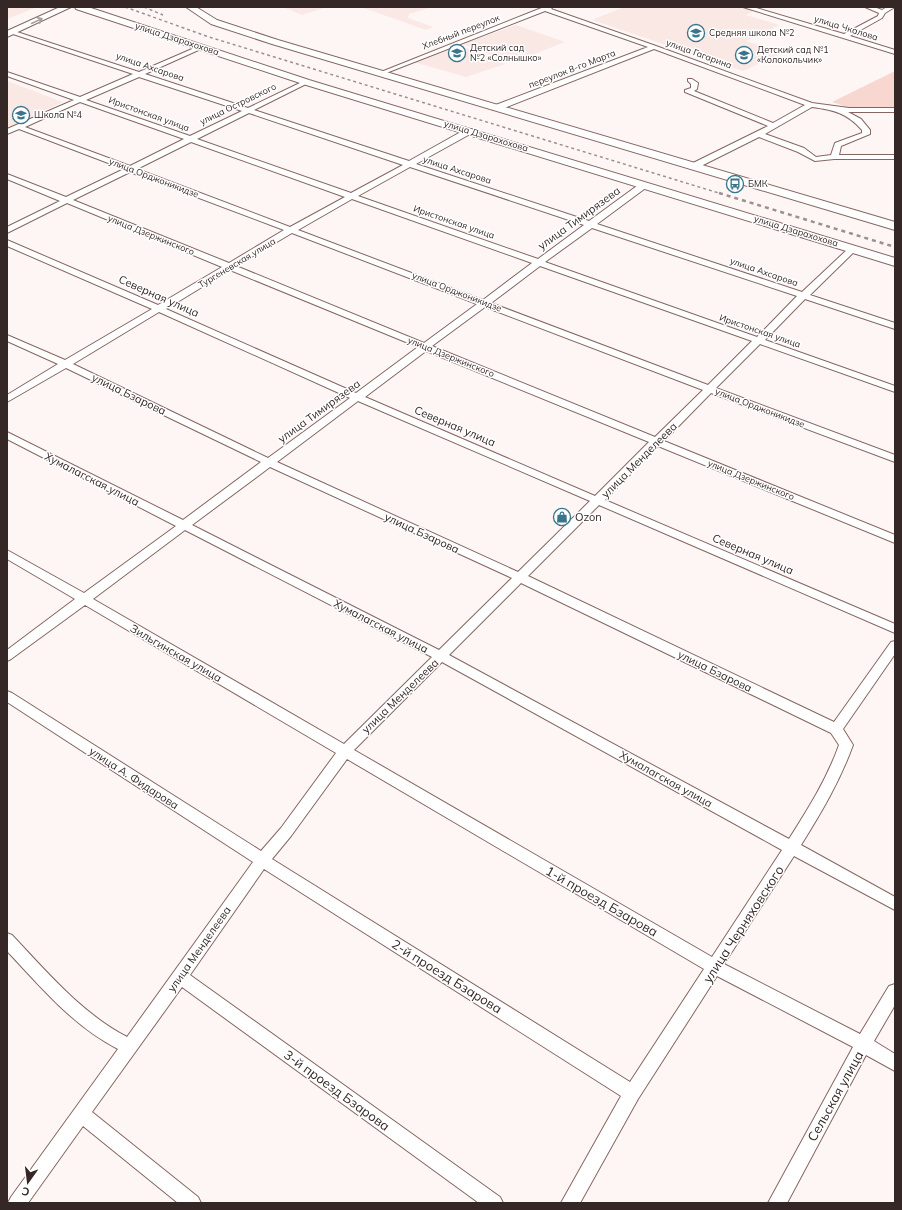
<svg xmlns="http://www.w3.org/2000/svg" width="902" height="1210" viewBox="0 0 902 1210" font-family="Mulish,sans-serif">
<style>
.built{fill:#fae8e5}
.green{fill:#f9d7d1}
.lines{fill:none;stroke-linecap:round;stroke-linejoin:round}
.street-casing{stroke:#856761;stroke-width:2}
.secondary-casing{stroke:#856761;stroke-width:2}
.street{fill:#fff;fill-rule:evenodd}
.secondary{fill:#fff;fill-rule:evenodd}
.rail-far1{stroke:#9a908f;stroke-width:1.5;stroke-dasharray:3 3;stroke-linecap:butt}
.rail{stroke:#9a908f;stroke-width:2.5;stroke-dasharray:4 4;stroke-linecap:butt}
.oneway{stroke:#a49e9d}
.labels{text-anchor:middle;stroke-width:3;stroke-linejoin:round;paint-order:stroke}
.far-street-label{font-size:9px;fill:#342725;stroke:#fff}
.far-poi-label{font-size:9px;fill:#342725;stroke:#fff;text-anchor:start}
.street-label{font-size:11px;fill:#342725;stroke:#fff}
.poi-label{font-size:11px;fill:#342725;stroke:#fff;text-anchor:start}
.near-street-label{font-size:13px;fill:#342725;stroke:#fff}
</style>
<rect width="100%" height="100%" fill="#fef6f5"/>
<path class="built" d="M7 7H37L7 19Z
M283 7H327L302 15Z
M361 7H432L409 14 408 18 433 27 426 30Z
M624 7H740L753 11 746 15 779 25 746 41 783 53 743 71 592 20Z
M516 25 565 42 512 63 463 44Z
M459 45 505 64 466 77 413 62Z
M7 81 63 102 7 128Z"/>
<path class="green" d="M895 71V108H850L832 102Z"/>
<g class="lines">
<g class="street-casing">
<path id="street" d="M544 7H553L551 9 656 46 812 103 849 108H895V112H848L861 119 870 130V134L841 146 839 155H895V159H834L815 161 798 152 759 137 697 168H691V164L768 126 685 92V90L691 88V84L688 81V79H692L698 83 697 89 694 91 773 123 805 105 654 49 499 110H493V106L648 47 545 11 381 75 376 74ZM812 107C834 110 847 113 862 130V133L835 143 831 155 816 157 804 148 765 134Z
M743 7H753L844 34 878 16 879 13 865 7H874L882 10 887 7H895L885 13 882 18 850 36 895 50V54Z
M10 31H14L139 72 199 46H203V48L145 74 248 108 304 81H308V83L254 110 409 161 466 129H472V133L416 164 589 221 641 183H647V187L597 224 802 292 850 247H856L857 249 810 295 895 323V329L805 299 765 340 895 386V392L760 344 716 388 895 455V462L711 393 664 441 895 535V543L658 446 605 500 895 624V633L599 505 528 576 834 722 891 642 895 641V654L843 729 853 745C840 781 821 813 801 845L895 897V910L794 856 724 964 860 1034 889 986 895 984V1005L874 1041 895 1054V1071L866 1055 787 1203H768L853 1047 717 976 638 1099 580 1203H561L621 1096 264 869 190 975 500 1197 503 1203H479L182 987 92 1112 198 1197 201 1203H178L83 1126 28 1203H8L11 1197 118 1049C73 1026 41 987 7 951V933L12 935C47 972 81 1013 127 1037L253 862 7 702V691L12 693 261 851 281 828 336 753 85 605 11 659 7 661V650L75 599 7 559V550L84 593 176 526 7 439V432L183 520 261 462 66 368 7 402V395L58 364 7 341V335L65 360 152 309 7 246V240L158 305 222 267 67 203 7 233V227L60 201 7 179V174L66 197 124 169 19 129 7 134V129L74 100 7 76V72L80 97 133 74 10 33ZM139 77 242 111 190 136 86 100ZM80 102 184 139 130 166 25 127ZM249 113 403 165 351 193 197 139ZM191 142 345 197 290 227 137 169ZM410 167 584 225 538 259 358 196ZM130 172 284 230 229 263 73 200ZM352 199 532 263 483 300 298 230ZM592 228 797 296 757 337 545 262ZM292 233 477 304 424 343 236 266ZM540 266 752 341 708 385 491 303ZM230 270 418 347 356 393 166 309ZM485 307 703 390 655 437 432 346ZM159 312 350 398 268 458 73 364ZM426 351 649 442 595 496 365 397ZM358 401 590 501 518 572 277 462ZM270 467 512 578 439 650 192 525ZM185 530 432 657 344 744 93 599ZM521 583 831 733 839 745C827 779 808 809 789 839L449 655ZM442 662 782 850 712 957 354 750ZM347 759 704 969 630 1082 272 859 291 836Z"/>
</g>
<g class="secondary-casing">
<path id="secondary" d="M60 7H71L7 37V31Z
M75 7H88L309 80 895 258V266L303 84 76 9Z
M186 7H196L217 20 278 40 895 222V230L272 44 211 24Z"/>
</g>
<use href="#street" class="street"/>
<use href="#secondary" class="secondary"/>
<path class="rail-far1" d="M125 7 209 37 722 194
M144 7 163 15"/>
<path class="rail" d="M719 193 895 247"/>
</g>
<defs><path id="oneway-shaft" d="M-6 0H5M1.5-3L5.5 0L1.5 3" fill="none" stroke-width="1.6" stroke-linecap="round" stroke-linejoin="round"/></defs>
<use class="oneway" href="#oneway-shaft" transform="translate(37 21) rotate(-25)"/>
<defs>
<g id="school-ring" transform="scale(0.9)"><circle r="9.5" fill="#fff" stroke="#39768c" stroke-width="1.5"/><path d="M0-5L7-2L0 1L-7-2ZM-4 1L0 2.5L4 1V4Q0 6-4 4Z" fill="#39768c"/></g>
<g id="bus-ring" transform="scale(0.9)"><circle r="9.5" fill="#fff" stroke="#39768c" stroke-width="1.5"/><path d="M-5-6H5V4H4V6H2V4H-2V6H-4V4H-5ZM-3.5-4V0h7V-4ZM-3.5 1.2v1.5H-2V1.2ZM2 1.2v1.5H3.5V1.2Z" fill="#39768c"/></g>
<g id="shop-ring" transform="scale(0.9)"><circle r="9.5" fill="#fff" stroke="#39768c" stroke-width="1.5"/><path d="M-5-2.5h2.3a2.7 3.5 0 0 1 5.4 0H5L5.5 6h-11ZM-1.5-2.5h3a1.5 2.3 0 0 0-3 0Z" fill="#39768c"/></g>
</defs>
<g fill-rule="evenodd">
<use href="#school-ring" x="696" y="33"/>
<use href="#school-ring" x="457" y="53"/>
<use href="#school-ring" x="744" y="55"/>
<use href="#school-ring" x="21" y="115"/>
<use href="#bus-ring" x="735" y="184"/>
<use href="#shop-ring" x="562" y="517"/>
</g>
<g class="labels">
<g class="far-street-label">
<text transform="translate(846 28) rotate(17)" y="3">улица Чкалова</text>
<text transform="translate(461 32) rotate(-21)" y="3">Хлебный переулок</text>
<text transform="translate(177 39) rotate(18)" y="3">улица Дзарахохова</text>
<text transform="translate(699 54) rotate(20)" y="3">улица Гагарина</text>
<text transform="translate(150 67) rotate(19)" y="3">улица Ахсарова</text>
<text transform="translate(572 69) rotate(-21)" y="3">переулок 8-го Марта</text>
<text transform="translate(238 104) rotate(-26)" y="3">улица Островского</text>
<text transform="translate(149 114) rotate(20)" y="3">Иристонская улица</text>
<text transform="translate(486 136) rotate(17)" y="3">улица Дзарахохова</text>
<text transform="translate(457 170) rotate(18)" y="3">улица Ахсарова</text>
<text transform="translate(154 178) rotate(21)" y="3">улица Орджоникидзе</text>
<text transform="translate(454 222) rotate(19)" y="3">Иристонская улица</text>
<text transform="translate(796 231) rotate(17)" y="3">улица Дзарахохова</text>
<text transform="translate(151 235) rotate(22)" y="3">улица Дзержинского</text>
<text transform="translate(237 263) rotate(-31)" y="3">Тургеневская улица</text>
<text transform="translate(764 272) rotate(19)" y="3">улица Ахсарова</text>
<text transform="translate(457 292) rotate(21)" y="3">улица Орджоникидзе</text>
<text transform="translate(760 331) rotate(19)" y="3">Иристонская улица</text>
<text transform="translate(451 357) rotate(22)" y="3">улица Дзержинского</text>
<text transform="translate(760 408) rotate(21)" y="3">улица Орджоникидзе</text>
<text transform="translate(751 480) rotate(22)" y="3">улица Дзержинского</text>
</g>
<g class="far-poi-label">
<text x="709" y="36">Средняя школа №2</text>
<text x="470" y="51">Детский сад<tspan x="470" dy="10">№2 «Солнышко»</tspan></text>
<text x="757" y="53">Детский сад №1<tspan x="757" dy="10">«Колокольчик»</tspan></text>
<text x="34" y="118">Школа №4</text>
<text x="748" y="187">БМК</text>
</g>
<g class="street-label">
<text transform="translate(579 218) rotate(-36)" y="4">улица Тимирязева</text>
<text transform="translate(159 296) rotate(24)" y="4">Северная улица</text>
<text transform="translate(129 394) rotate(26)" y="4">улица Бзарова</text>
<text transform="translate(319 411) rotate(-36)" y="4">улица Тимирязева</text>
<text transform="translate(455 426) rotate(23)" y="4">Северная улица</text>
<text transform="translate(639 460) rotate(-45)" y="4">улица Менделеева</text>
<text transform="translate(92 479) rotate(27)" y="4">Хумалагская улица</text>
<text transform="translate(422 533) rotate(25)" y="4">улица Бзарова</text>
<text transform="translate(753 554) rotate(23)" y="4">Северная улица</text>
<text transform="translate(381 626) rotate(27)" y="4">Хумалагская улица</text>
<text transform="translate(176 653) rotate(30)" y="4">Зильгинская улица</text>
<text transform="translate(715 671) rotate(26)" y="4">улица Бзарова</text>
<text transform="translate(400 696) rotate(-44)" y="4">улица Менделеева</text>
<text transform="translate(134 778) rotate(33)" y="4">улица А. Фидарова</text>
<text transform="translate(666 779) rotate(29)" y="4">Хумалагская улица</text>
<text transform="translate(199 949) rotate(-55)" y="4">улица Менделеева</text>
</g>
<g class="poi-label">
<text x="575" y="521">Ozon</text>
</g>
<g class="near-street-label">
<text transform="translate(602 901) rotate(30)" y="5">1-й проезд Бзарова</text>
<text transform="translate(743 924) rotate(-57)" y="5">улица Черняховского</text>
<text transform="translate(447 976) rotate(32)" y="5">2-й проезд Бзарова</text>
<text transform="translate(337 1090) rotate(36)" y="5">3-й проезд Бзарова</text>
<text transform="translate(835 1096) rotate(-61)" y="5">Сельская улица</text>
</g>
</g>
<rect width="902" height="1210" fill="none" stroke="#342725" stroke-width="16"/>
<g transform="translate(28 1182) rotate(194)" stroke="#ffffff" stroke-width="3" paint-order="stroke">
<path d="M0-3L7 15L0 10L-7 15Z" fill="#342725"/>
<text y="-6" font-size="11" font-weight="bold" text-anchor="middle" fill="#342725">С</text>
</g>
</svg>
